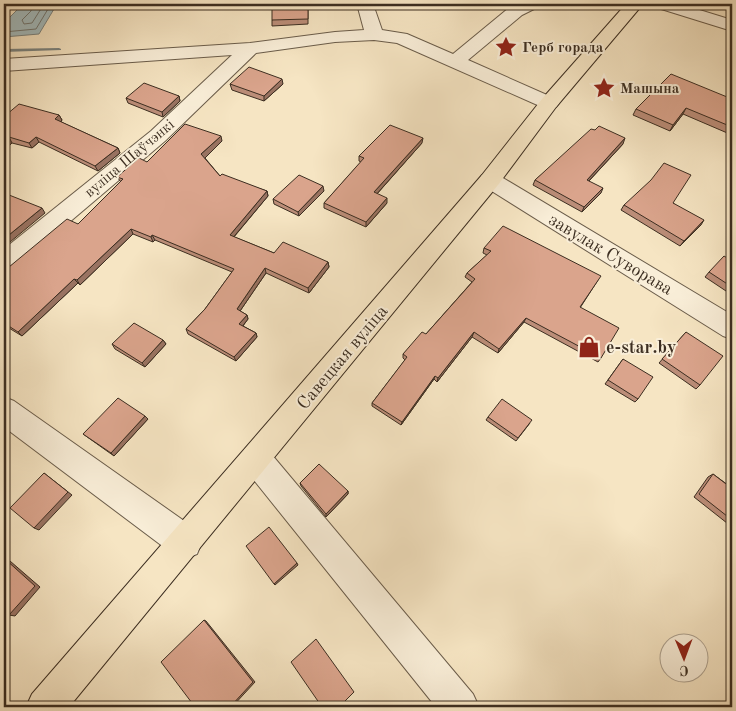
<svg xmlns="http://www.w3.org/2000/svg" width="736" height="711" viewBox="0 0 736 711" font-family="'Old Standard TT',serif">
<style>
.water{fill:#a3bcbf;stroke:#7a8380}
.lines{fill:none;stroke-linecap:round;stroke-linejoin:round}
.shore{stroke:#707570;stroke-width:1}
.stream{fill:#7a8380;fill-rule:evenodd}
.minor-casing{stroke:#6a5c4a;stroke-width:2}
.major-casing{stroke:#3c2e21;stroke-width:2}
.minor{fill:#f9eed8;fill-rule:evenodd}
.major{fill:#f6e5c3;fill-rule:evenodd}
.wall{fill:#bb8d78;stroke:#3c2e21}
.shaded-wall{fill:#997362;stroke:#3c2e21}
.building{fill:#daa48c;stroke:#3c2e21}
.labels{text-anchor:middle;stroke-width:4;stroke-linejoin:round;paint-order:stroke}
.far-poi-label{font-size:15px;font-weight:bold;fill:#3c2e21;stroke:#f9eed8;text-anchor:start}
.far-street-label{font-size:15px;fill:#3c2e21;stroke:#f9eed8}
.street-label{font-size:18px;fill:#3c2e21;stroke:#f9eed8}
.poi-label{font-size:18px;font-weight:bold;fill:#3c2e21;stroke:#f9eed8;text-anchor:start}
</style>
<rect width="100%" height="100%" fill="#f6e5c3"/>
<filter id="stains"><feTurbulence type="fractalNoise" baseFrequency=".004" numOctaves="4"/><feColorMatrix values="0 0 0 0 .2 0 0 0 0 .09 0 0 0 0 .02 0 0 0 .5 -.17"/></filter>
<radialGradient id="worn" r=".72"><stop offset=".6" stop-color="#630" stop-opacity="0"/><stop offset="1" stop-color="#630" stop-opacity=".3"/></radialGradient>
<path class="water" d="M23 4H57L39 34 4 37V23Z"/>
<g class="lines">
<path class="shore" d="M32 4 31 11 22 20 24 24 32 23 44 4
M4 32 36 29 51 4"/>
<path class="stream" d="M59 48 61 49V50L4 52V49Z"/>
<g class="minor-casing">
<path id="minor" d="M357 4H373L382 30 407 34 453 54 510 7 517 4H538L536 8 522 15 468 60 556 99 559 103 556 107 549 109 542 107 397 43 374 40 335 42 256 53 165 141 13 270 4 272V249L151 131 232 55 4 71V59L250 43 335 32 364 30Z
M656 4H680L732 20V31L658 8Z
M490 172 498 175 732 315V339L723 336 482 185 479 180 482 175Z
M4 397 14 401 197 530 202 542 197 554 185 559 173 554 4 427Z
M256 444 267 449 473 694 479 707H436L245 469 241 459 245 449Z"/>
</g>
<g class="major-casing">
<path id="major" d="M626 4H643L556 107 498 185 69 707H26L32 694 482 175 542 99Z"/>
</g>
<use href="#minor" class="minor"/>
<use href="#major" class="major"/>
</g>
<path class="wall" d="M308 4V24L272 26V20Z
M230 84H283L264 101 232 90Z
M179 96 180 101 163 117 128 103 126 98Z
M732 99V135L683 114 670 131 633 115 636 109Z
M6 115H59L62 120 61 122 118 148 120 153 98 171 39 142 32 148 12 143 4 150Z
M595 130 623 144 589 181 601 193 582 212 533 185 535 180Z
M222 141 205 158 220 176 267 191 268 196 234 237 274 253 328 262 329 267 309 293 266 273 240 311 247 315 248 319 243 326 256 333 257 337 236 361 188 334 186 329 205 309 232 272 155 240 153 242 133 234 80 285 78 283 22 336 4 325V268L9 267 78 224 121 182 117 177 147 162Z
M422 143 377 194 387 203 366 227 324 208V203L361 162 359 161V156Z
M324 191 299 216 274 204 273 199Z
M673 203 701 225 680 246 621 210 624 205Z
M484 248 598 280 580 308 601 358 598 362 524 322 498 353 472 337 437 382 434 379 401 425 372 406V403L405 360 403 358V354L426 334 472 282 465 277 467 273 487 255 483 253Z
M732 261V295L705 277 709 272Z
M686 332 700 385 696 389 659 363Z
M163 340 166 344 145 367 115 349 112 344Z
M623 359 638 399 635 402 605 384Z
M488 417 530 423 516 441 486 420Z
M148 419 114 456 83 434Z
M713 474 728 485 732 479V527L694 497 708 477Z
M300 483 348 491V494L326 517 301 486Z"/>
<path class="shaded-wall" d="M282 79 283 84 264 101V96Z
M179 96 180 101 163 117 162 112Z
M686 108 683 114 670 131 673 125Z
M59 115 62 120 58 124 55 119Z
M221 136 222 141 203 160 201 154Z
M9 137 12 143 4 150V141Z
M36 137 39 142 32 148 29 143Z
M423 138 422 143 374 197V192Z
M625 138 623 144 585 185 587 180Z
M118 148 120 153 98 171 95 166Z
M323 186 324 191 299 216 298 212Z
M603 188 601 193 582 212 584 207Z
M267 191 268 196 231 240 230 235Z
M387 198V203L366 227V222Z
M42 208 45 213 4 247V239Z
M704 220 701 225 680 246 684 241Z
M131 229 133 234 80 285 77 280Z
M152 235 155 240 153 242 151 237Z
M328 262 329 267 309 293 308 288Z
M265 268 266 273 238 314 237 309Z
M74 279 78 283 22 336 18 332Z
M247 315 248 319 241 328 239 324Z
M526 318 524 322 498 353 499 349Z
M474 332 472 337 437 382 438 378Z
M256 333 257 337 236 361 234 357Z
M163 340 166 344 145 367 142 363Z
M435 376 434 379 401 425 402 422Z
M145 416 148 419 114 456 111 453Z
M44 473 72 495 39 530 34 528Z
M348 491V494L326 517V514Z
M5 559 10 561 40 587 15 616 9 615Z
M297 563 298 565 275 585 274 584Z
M204 620 206 621 255 682 232 707H230Z"/>
<path class="building" d="M272 4H308V19L272 20Z
M249 67 282 79 264 96 230 84Z
M671 74 732 99V127L686 108 673 125 636 109Z
M144 83 179 96 162 112 126 98Z
M19 104 59 115 55 119 118 148 95 166 36 137 29 143 9 137 4 141V114L6 115Z
M185 124 221 136 201 154 220 176 222 174 267 191 230 235 274 253 283 242 328 262 308 288 265 268 237 309 247 315 239 324 256 333 234 357 186 329 205 309 234 269 152 235 151 237 131 229 77 280 74 279 18 332 4 323V268L9 267 67 219 78 224 123 179 117 177 139 158 147 162Z
M390 125 423 138 374 192 387 198 366 222 324 203 364 158 359 156Z
M599 126 625 138 587 180 603 188 584 207 535 180 591 129 595 130Z
M664 163 691 175 673 203 704 220 684 241 624 205 651 180Z
M299 175 323 186 298 212 273 199Z
M4 193 42 208 4 239Z
M503 226 601 276 580 307 619 328 601 358 526 318 499 349 474 332 438 378 435 376 402 422 372 403 407 357 403 354 422 332 426 334 475 279 467 273 491 251 484 248Z
M724 256 732 261V287L709 272Z
M134 323 163 340 142 363 112 344Z
M686 332 723 356 700 385 662 359Z
M623 359 653 377 638 399 608 380Z
M118 398 145 416 111 453 83 434Z
M502 399 532 420 518 438 488 417Z
M319 464 348 491 326 514 300 483Z
M44 473 68 492 34 528 10 508Z
M713 474 730 487 732 483V520L699 494Z
M269 527 297 563 274 584 246 546Z
M5 559 35 586 9 615 4 610V560Z
M204 620 253 682 230 707H195L161 662Z
M316 639 354 692 339 707H322L291 662Z"/>
<defs>
<g id="sight-bare" transform="scale(1.725)"><path d="M0-6L1.8-2.2L6-1.7L2.9 1.2L3.7 5.4L0 3.3L-3.7 5.4L-2.9 1.2L-6-1.7L-1.8-2.2Z" fill="#8f2418" stroke="#f9eed8" stroke-width="2.5" paint-order="stroke"/></g>
<g id="shop-bare" transform="scale(1.725)"><path d="M-5-2.5h2.3a2.7 3.5 0 0 1 5.4 0H5L5.5 6h-11ZM-1.5-2.5h3a1.5 2.3 0 0 0-3 0Z" fill="#8f2418" stroke="#f9eed8" stroke-width="2.5" paint-order="stroke"/></g>
</defs>
<g fill-rule="evenodd">
<use href="#sight-bare" x="506" y="47"/>
<use href="#sight-bare" x="604" y="88"/>
<use href="#shop-bare" x="589" y="347"/>
</g>
<g class="labels">
<g class="far-poi-label">
<text x="522" y="52">Герб горада</text>
<text x="620" y="93">Машына</text>
</g>
<g class="far-street-label">
<text transform="translate(129 158) rotate(-40)" y="5">вуліца Шаўчэнкі</text>
</g>
<g class="street-label">
<text transform="translate(611 254) rotate(31)" y="6">завулак Суворава</text>
<text transform="translate(342 357) rotate(-50)" y="6">Савецкая вуліца</text>
</g>
<g class="poi-label">
<text x="606" y="353">e-star.by</text>
</g>
</g>
<rect width="736" height="711" fill="none" stroke="#f6e5c3" stroke-width="20"/>
<rect x="5" y="5" width="726" height="701" fill="none" stroke="#3c2e21" stroke-width="2.5"/>
<rect x="10" y="10" width="716" height="691" fill="none" stroke="#3c2e21"/>
<g transform="translate(684 658) rotate(179)"><circle r="24" fill="#f9eed8" stroke="#ada18f"/>
<path d="M0-4L9 19L0 12L-9 19Z" fill="#8f2418"/>
<text y="-8" font-size="14" font-weight="bold" text-anchor="middle" fill="#3c2e21">С</text>
</g>
<rect width="100%" height="100%" filter="url(#stains)"/>
<rect width="100%" height="100%" fill="url(#worn)"/>
</svg>
